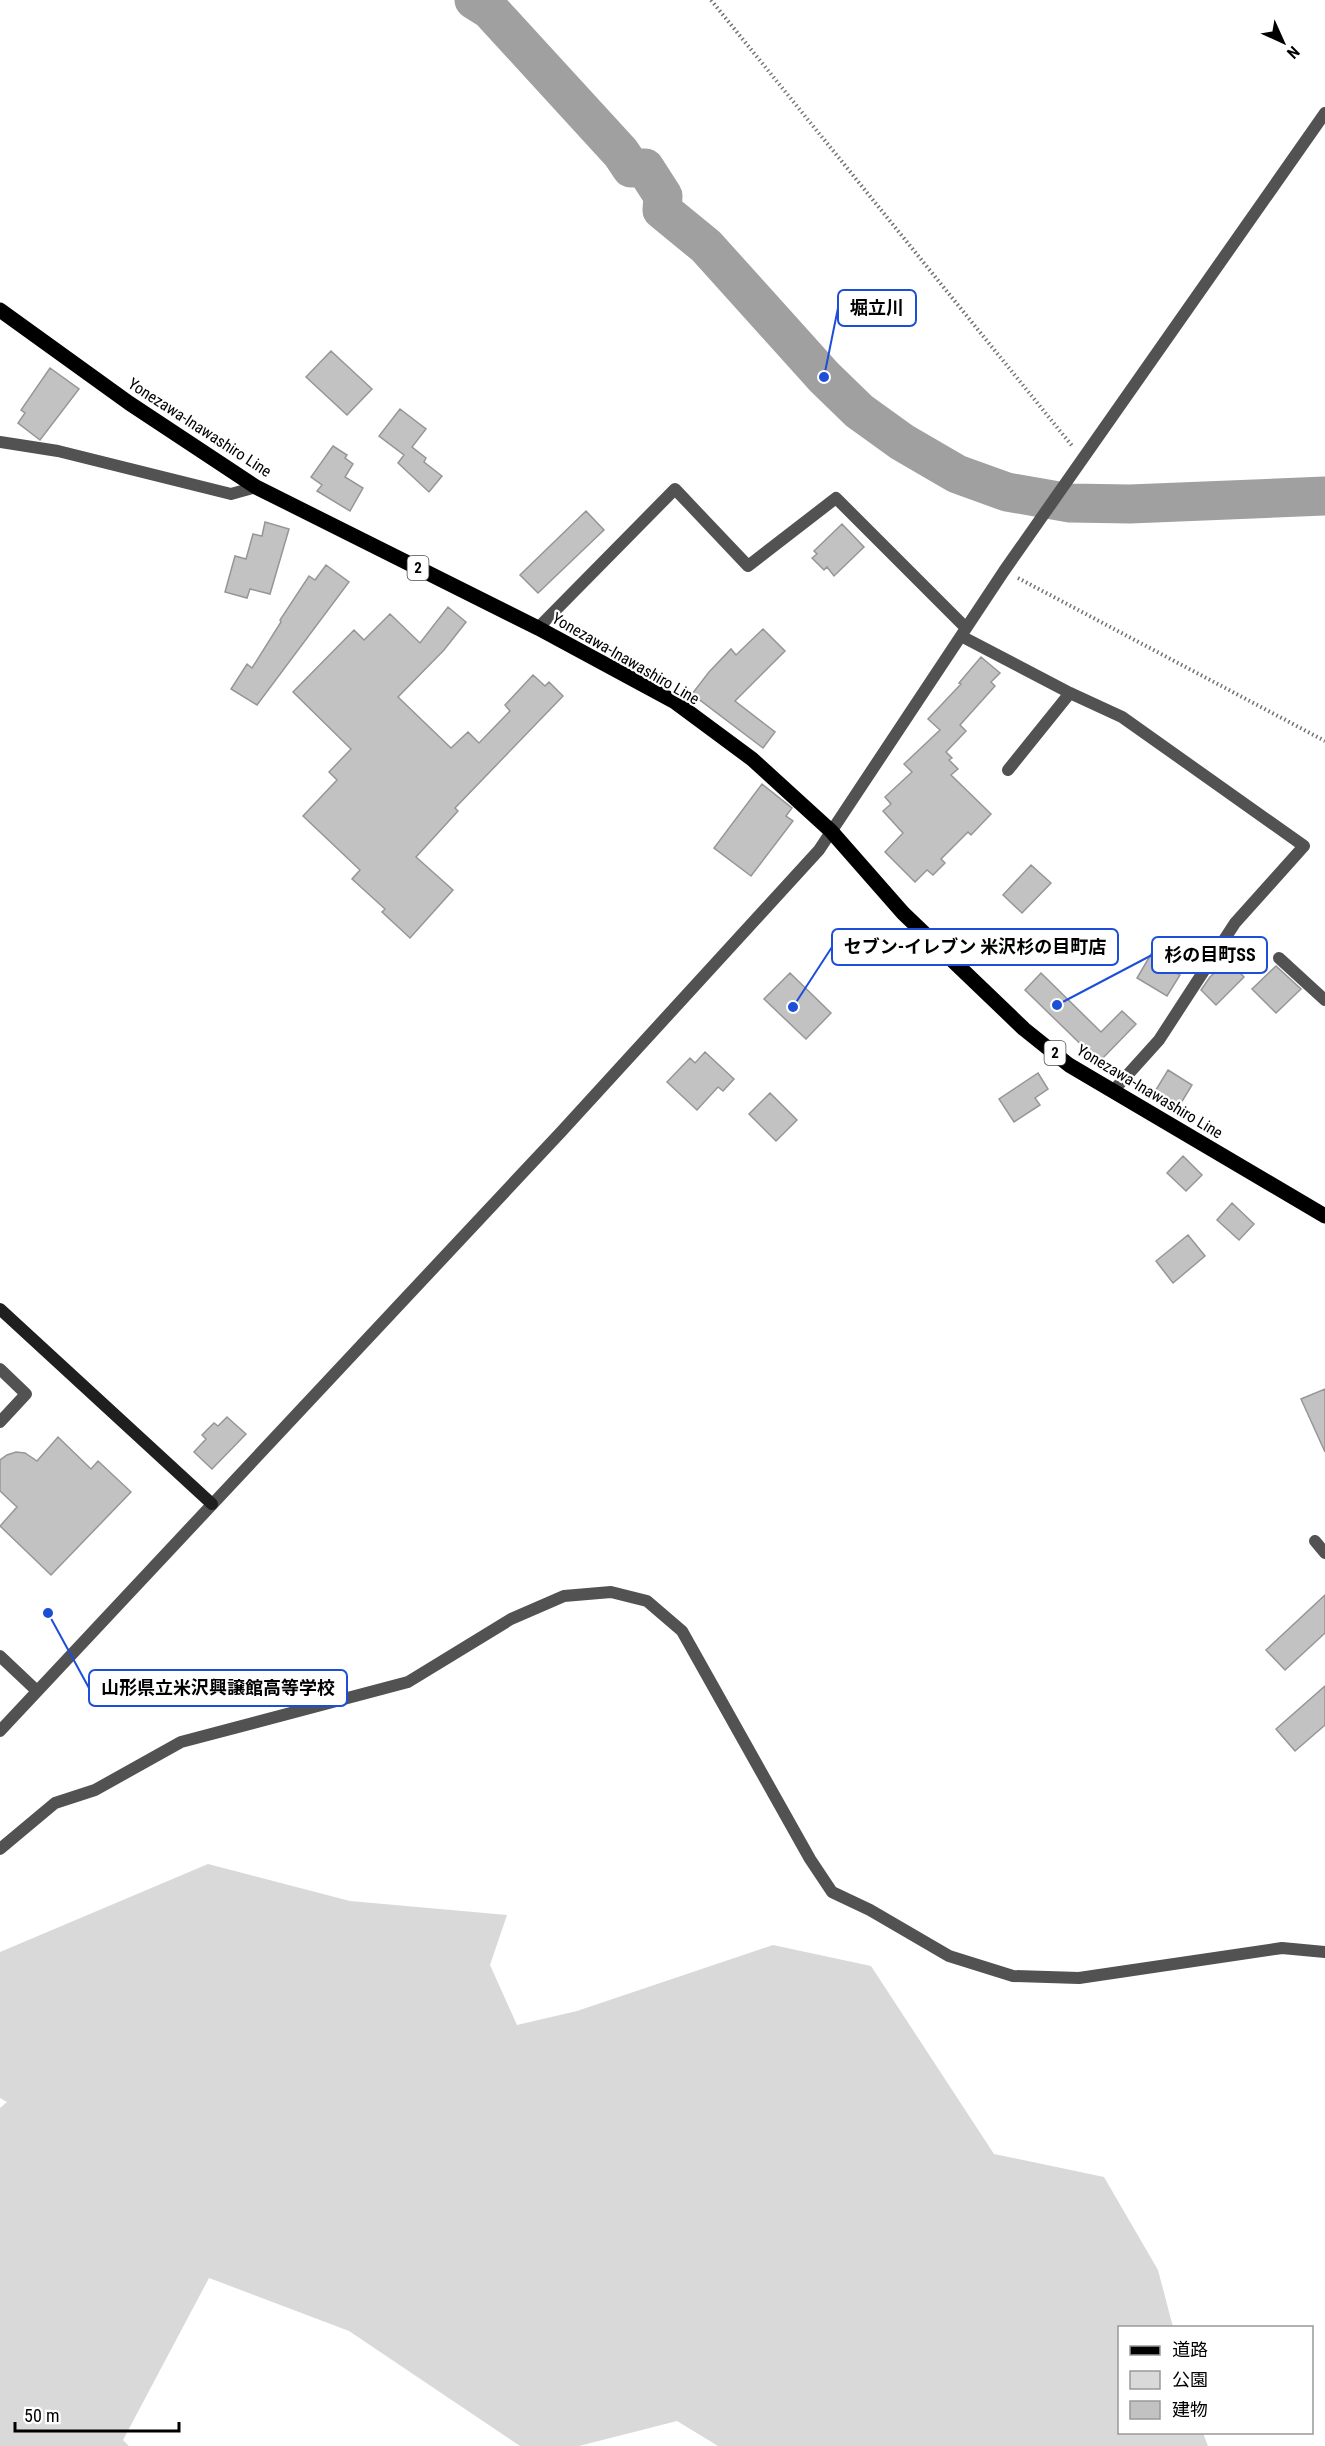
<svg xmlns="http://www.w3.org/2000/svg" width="1325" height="2446" viewBox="0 0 1325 2446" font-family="'Roboto Condensed','Noto Sans JP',sans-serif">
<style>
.green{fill:#d9d9d9}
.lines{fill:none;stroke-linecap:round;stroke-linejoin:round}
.river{stroke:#a0a0a0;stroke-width:39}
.building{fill:#c2c2c2;stroke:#969696;stroke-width:1.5}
.path{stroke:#747474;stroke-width:4;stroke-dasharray:1.5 3;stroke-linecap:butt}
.lane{stroke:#525252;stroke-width:12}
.street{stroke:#525252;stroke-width:12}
.secondary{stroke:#1f1f1f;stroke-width:12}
.primary{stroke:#000;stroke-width:15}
.labels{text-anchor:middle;stroke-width:4.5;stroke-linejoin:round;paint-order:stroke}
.shield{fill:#fff;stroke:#4c4c4c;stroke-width:1.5}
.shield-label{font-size:15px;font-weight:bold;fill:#000}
.street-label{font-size:16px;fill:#000;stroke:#fff}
.leader{fill:none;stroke:#1d4ed8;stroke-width:2}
.callout-dot{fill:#1d4ed8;stroke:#fff;stroke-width:2}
.callout{fill:#fff;stroke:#1d4ed8;stroke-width:2}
.callout-label{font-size:18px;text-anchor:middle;font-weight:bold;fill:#000}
</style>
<rect width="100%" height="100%" fill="#fff"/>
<path class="green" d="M208 1864 350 1901 507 1915 490 1965 517 2025 577 2011 773 1945 871 1966 994 2154 1104 2177 1158 2270 1173 2327 1120 2328V2432L1203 2433 1208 2446H718L677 2421 579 2446H520L349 2331 209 2278 123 2440 129 2446H0V2108L7 2102 0 2098V1952Z"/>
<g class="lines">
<path class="river" d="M474 0 490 10 621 153 631 168H645L663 196 662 210 706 246 824 377 859 411 902 442 957 474 1007 492 1070 503 1130 504 1325 496"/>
</g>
<path class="building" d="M331 351 372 389 347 415 306 377Z
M50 368 79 389 40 440 18 423 25 413 21 410Z
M400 409 426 429 412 447 426 458 424 462 442 476 429 492 398 463 404 455 379 436Z
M333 446 347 455 345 458 353 464 345 477 363 488 350 511 317 491 322 485 311 477Z
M586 511 604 530 538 593 520 575Z
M265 522 289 529 270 594 250 589 247 598 225 592 235 556 246 559 253 534 262 536Z
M842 524 864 547 834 576 827 567 824 570 812 558 817 554 814 551Z
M326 565 349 582 257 705 231 689 247 664 252 668 281 622 280 620 309 576 315 580Z
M448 607 466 622 444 650 398 697 451 748 468 732 479 743 510 711 505 705 533 675 545 686 549 682 563 696 455 808 458 811 416 857 453 890 410 938 382 912 385 909 352 879 360 870 303 816 337 780 329 772 351 749 293 692 354 630 364 640 390 614 420 643Z
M763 629 785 651 735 701 775 732 763 748 692 694 709 672 731 649 736 655Z
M981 657 1000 673 991 682 995 686 960 725 966 731 946 752 952 758 949 760 958 769 951 775 991 814 971 835 968 832 941 859 945 863 933 875 927 870 915 882 885 852 903 833 883 811 891 804 885 797 912 772 904 764 940 730 928 719 961 684 959 683Z
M762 784 792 808 786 816 793 821 751 876 714 848Z
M1031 865 1051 883 1022 913 1003 895Z
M1154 949 1177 963 1172 971 1180 975 1167 996 1137 978Z
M1228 960 1244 977 1216 1005 1201 990 1210 977Z
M1276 966 1301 989 1276 1013 1252 989Z
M790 973 831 1013 806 1039 764 999Z
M1041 973 1101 1032 1122 1011 1136 1024 1099 1062 1025 990Z
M705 1052 734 1079 723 1091 718 1087 697 1110 667 1082 690 1058 695 1063Z
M1168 1070 1192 1085 1175 1113 1151 1098Z
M1038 1073 1048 1089 1035 1098 1040 1105 1014 1122 999 1099Z
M770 1093 797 1120 776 1141 749 1114Z
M1183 1156 1202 1175 1186 1191 1167 1173Z
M1232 1203 1254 1224 1239 1240 1217 1220Z
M1188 1235 1205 1256 1173 1283 1156 1261Z
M1325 1389V1452L1301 1399Z
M227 1417 246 1434 212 1469 194 1452 206 1439 202 1435 214 1423 218 1426Z
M58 1437 91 1469 98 1461 131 1492 51 1575 0 1526 17 1507 0 1491V1460L7 1455 16 1452 25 1453 37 1461Z
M1325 1595V1633L1285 1670 1266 1650Z
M1325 1686V1725L1295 1751 1276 1729Z"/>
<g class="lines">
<path class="path" d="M711 0 1073 447
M1018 578 1325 741"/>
<path class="lane" d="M0 1369 26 1394 0 1422
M0 1656 37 1691"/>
<path class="street" d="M0 442 58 451 231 494 256 487
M538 628 675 489 748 566 836 498 966 628
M961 636 1070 693 1122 717 1304 846 1235 923 1159 1040 1113 1091
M1008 770 1070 693
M1279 958 1325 1000
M1315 1541 1325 1553
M0 1731 561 1132 819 850 1004 571 1325 113
M0 1849 55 1803 95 1790 181 1742 408 1682 511 1619 564 1596 611 1592 647 1601 682 1631 810 1859 832 1892 870 1910 949 1956 1013 1976 1079 1978 1282 1948 1325 1952"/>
<path class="secondary" d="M0 1309 212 1504"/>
<path class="primary" d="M0 310 129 403 256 487 538 628 675 702 752 759 831 831 903 913 1024 1029 1069 1065 1325 1216"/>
</g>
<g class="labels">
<g class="shield">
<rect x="407.5" y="556" width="21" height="24" rx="4.5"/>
<rect x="1044.5" y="1041" width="21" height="24" rx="4.5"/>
</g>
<g class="shield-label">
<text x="418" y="573">2</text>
<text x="1055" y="1058">2</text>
</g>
<g class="street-label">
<text transform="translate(200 427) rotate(33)" y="6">Yonezawa-Inawashiro Line</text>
<text transform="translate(626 658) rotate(30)" y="6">Yonezawa-Inawashiro Line</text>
<text transform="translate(1150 1091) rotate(31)" y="6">Yonezawa-Inawashiro Line</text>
</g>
</g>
<path class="leader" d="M824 377L838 308M793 1007L832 947M1057 1005L1152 955M48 1613L89 1688"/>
<g class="callout-dot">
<circle cx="824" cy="377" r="6"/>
<circle cx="793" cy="1007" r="6"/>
<circle cx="1057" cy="1005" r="6"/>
<circle cx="48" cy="1613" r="6"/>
</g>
<g class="callout">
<rect x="838" y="290" width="78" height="36" rx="6"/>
<rect x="832" y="929" width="286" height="36" rx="6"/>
<rect x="1152" y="937" width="115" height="36" rx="6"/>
<rect x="89" y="1670" width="258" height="36" rx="6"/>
</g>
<g class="callout-label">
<text x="877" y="314">堀立川</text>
<text x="975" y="953">セブン-イレブン 米沢杉の目町店</text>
<text x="1210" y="961">杉の目町SS</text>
<text x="218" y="1694">山形県立米沢興譲館高等学校</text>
</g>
<rect x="1118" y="2326" width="195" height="108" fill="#ffffff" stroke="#999999" stroke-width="1.5"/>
<rect x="1130" y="2346" width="30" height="9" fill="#000000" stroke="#999999" stroke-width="1.5"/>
<text x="1172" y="2356" font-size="18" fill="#000000">道路</text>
<rect x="1130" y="2371" width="30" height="18" fill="#d9d9d9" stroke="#999999" stroke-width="1.5"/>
<text x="1172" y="2386" font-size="18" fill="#000000">公園</text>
<rect x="1130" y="2401" width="30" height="18" fill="#c2c2c2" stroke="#999999" stroke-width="1.5"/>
<text x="1172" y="2416" font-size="18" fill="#000000">建物</text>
<g transform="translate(1283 42) rotate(135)" stroke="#ffffff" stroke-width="4.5" paint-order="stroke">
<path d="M0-4.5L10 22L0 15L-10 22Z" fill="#000000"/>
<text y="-9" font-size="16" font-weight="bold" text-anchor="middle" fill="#000000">N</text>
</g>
<path d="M15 2422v9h164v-9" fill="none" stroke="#000000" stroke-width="3"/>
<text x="24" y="2422" font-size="18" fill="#000000" stroke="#ffffff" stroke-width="4.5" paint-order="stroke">50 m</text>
</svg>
